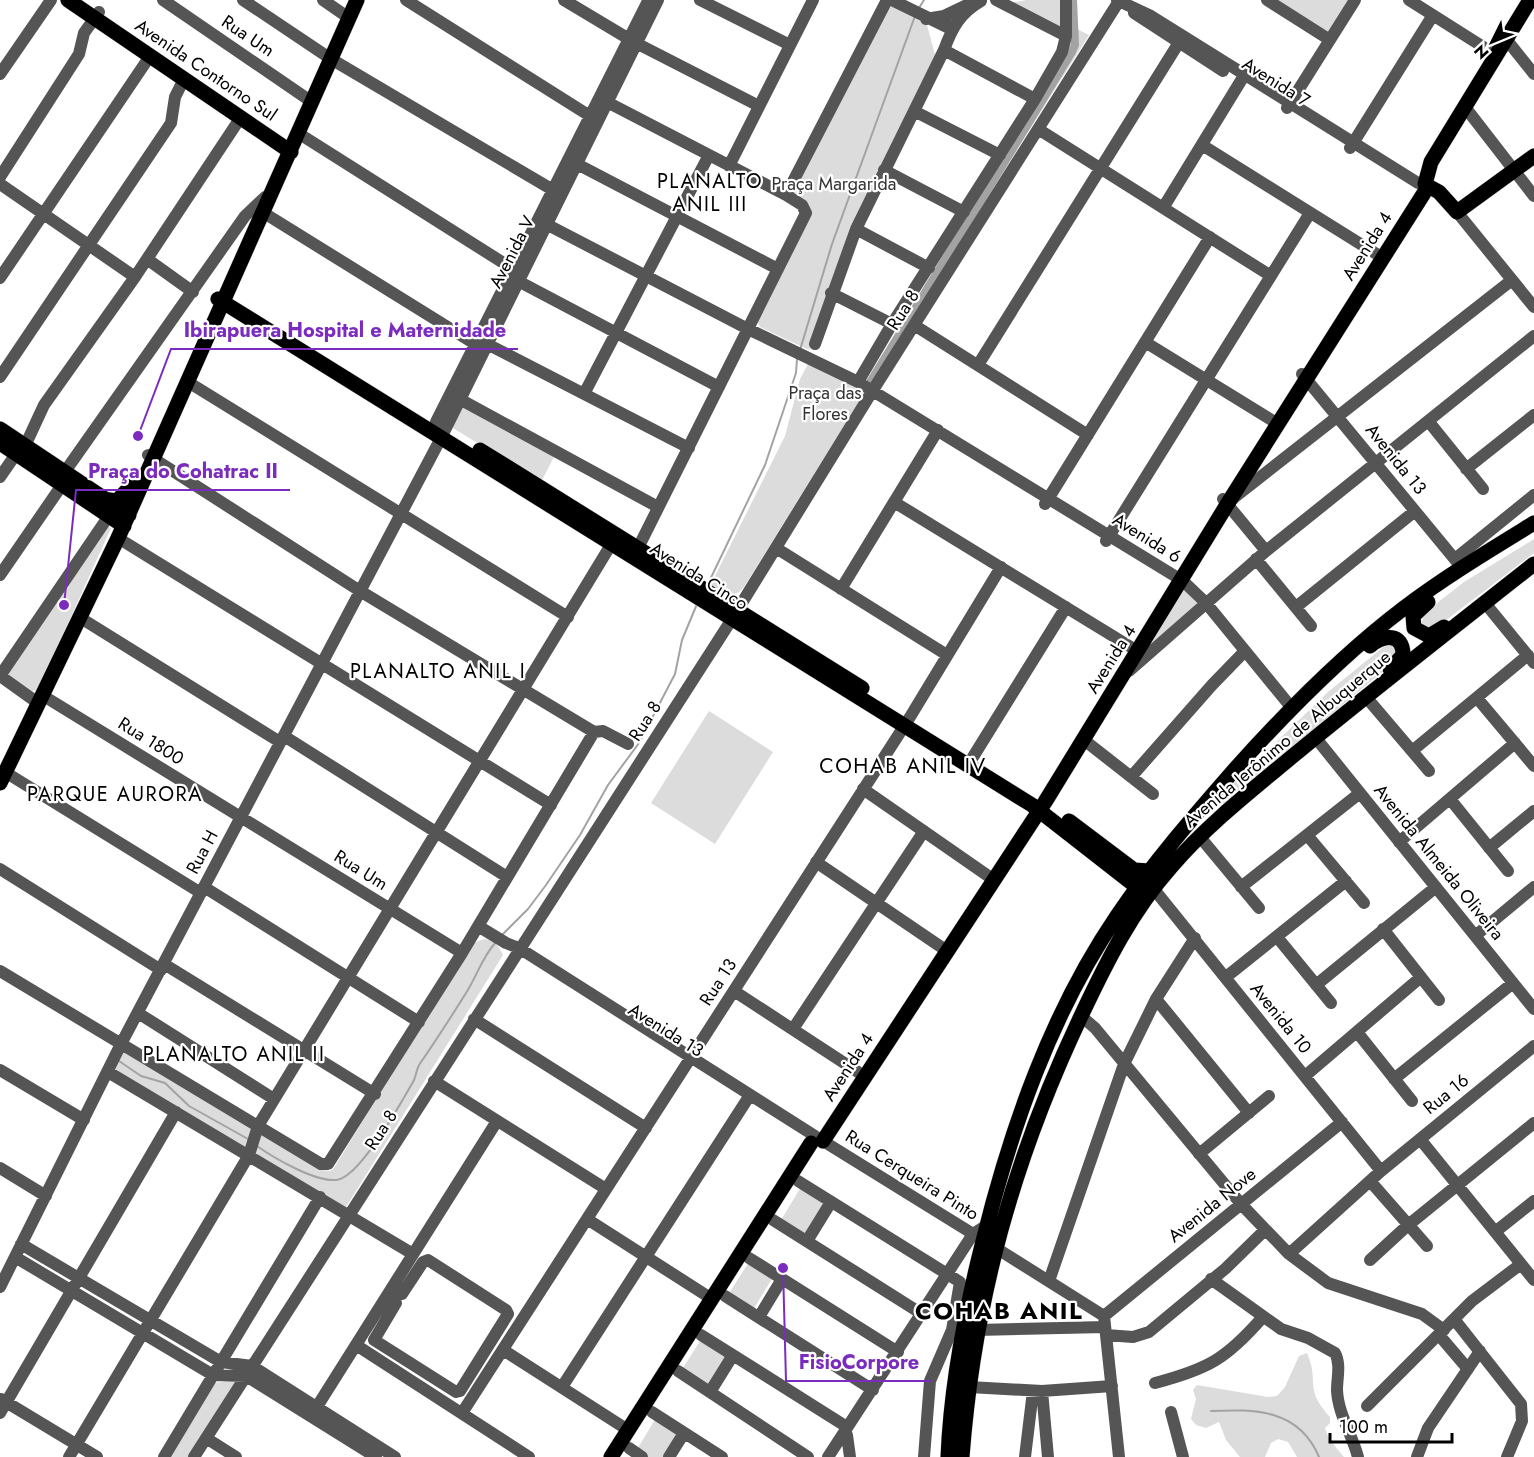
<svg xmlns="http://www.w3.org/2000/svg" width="1534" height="1457" viewBox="0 0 1534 1457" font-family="Jost,sans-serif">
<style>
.green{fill:#dcdcdc}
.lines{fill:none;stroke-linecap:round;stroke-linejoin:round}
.stream{stroke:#a3a3a3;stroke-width:2}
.canal{stroke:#a3a3a3;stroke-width:8}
.major-casing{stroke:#dbdbdb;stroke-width:16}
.minor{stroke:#555;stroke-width:12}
.major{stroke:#000;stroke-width:15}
.labels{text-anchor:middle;stroke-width:4.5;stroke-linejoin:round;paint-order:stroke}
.street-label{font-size:18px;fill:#000;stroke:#fff}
.park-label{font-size:18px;fill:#333;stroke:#fff}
.neighbourhood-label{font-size:20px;letter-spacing:1.5px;fill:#000;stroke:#fff}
.quarter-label{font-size:21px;letter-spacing:1.5px;fill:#000;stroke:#fff}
.district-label{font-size:24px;font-weight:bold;letter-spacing:1.5px;fill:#000;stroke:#fff}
.leader{fill:none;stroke:#7b2cbf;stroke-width:2}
.callout-dot{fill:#7b2cbf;stroke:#fff;stroke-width:2}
.callout-label{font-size:20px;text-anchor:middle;font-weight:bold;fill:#7b2cbf;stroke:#fff;stroke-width:4.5;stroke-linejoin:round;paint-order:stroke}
</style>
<rect width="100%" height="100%" fill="#fff"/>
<path class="green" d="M1026 0H1063L1062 30 1010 3Z
M1267 0H1355L1330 40Z
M890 5 927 25 935 55 850 227 809 350 760 327 757 321 809 216 793 192Z
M1071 26 1089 35 870 384 867 383 1068 51Z
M809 362 864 393 744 587C732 601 724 594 710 586L785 436 800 379Z
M460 403 555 455 541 482 448 425Z
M106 526 111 528 38 690 32 691 7 674Z
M1534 539V553L1436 628 1425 627 1422 623 1423 614 1464 582Z
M1183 586 1203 602 1142 661Z
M1394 643 1399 658 1223 804 1218 798 1328 692 1387 644Z
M709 711 773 752 715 844 651 803Z
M484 939C494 940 499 946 503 955L346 1207 112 1070 121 1051 322 1170 330 1171 334 1168 471 944Z
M801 1187 828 1203 807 1237 781 1220Z
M749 1262 773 1277 753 1310 728 1295Z
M702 1338 730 1356 709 1389 681 1371Z
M1307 1353C1320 1382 1303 1388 1330 1417V1423L1325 1428 1329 1439 1344 1457H1297L1288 1442 1278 1439 1271 1443 1265 1457H1240L1226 1440 1219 1422 1206 1428 1196 1425 1191 1419 1196 1399 1193 1390 1197 1385 1268 1397 1277 1396 1285 1387 1299 1356Z
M238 1380 188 1457H169L213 1383Z
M656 1418 680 1433 666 1457H644L636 1451Z"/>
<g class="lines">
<path class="stream" d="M919 8 924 0
M800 350 832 244 915 16
M707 586 765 465 796 373 797 359
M501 936 528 909 546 885 580 835 608 785 639 743 675 674 682 640 697 604
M119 1061 141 1076 165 1083 189 1106 248 1139
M257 1146C274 1158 315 1182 336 1180 359 1179 401 1103 413 1082 416 1077 416 1071 419 1065 435 1042 451 1017 466 993 477 976 482 957 496 942
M1211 1411C1255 1409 1299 1409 1319 1457"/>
<path class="canal" d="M870 382 1072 52 1075 45 1073 0"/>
<g class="major-casing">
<path id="major" d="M68 0 291 152
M1425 184 1431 162 1530 0
M1426 185 1439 192 1457 212 1534 156
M218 299 1032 805 1137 887 1144 889
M0 429 129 515
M0 443 124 526
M480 450 862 688
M102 499 117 501 135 482
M1428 602 1413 616 1414 628 1429 636 1444 627
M1370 646C1383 635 1403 632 1403 655L1390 669
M0 783 118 538 357 0
M1069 821 1134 870 1149 871
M823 1141 1045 802 1228 503 1424 193
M611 1457 811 1143
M948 1457C951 1384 965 1312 983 1241 1011 1128 1051 1013 1117 916 1153 863 1194 816 1236 768 1288 710 1342 655 1404 608 1445 577 1490 550 1534 523
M962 1457C974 1299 1014 1157 1082 1014 1107 961 1132 911 1171 867 1207 825 1252 790 1294 755 1373 690 1454 627 1534 564"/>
</g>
<path class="minor" d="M163 0 312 102
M243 0 331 59 553 190
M323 0 349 18
M406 0 590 116
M564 0 629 39
M700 0 790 45
M892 0 947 27 953 25
M996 0 1066 36
M1117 0 1151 16 1418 183
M1267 0 1330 40
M1409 0 1496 55
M1134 13 1223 71
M926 19 944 16 971 3
M1506 39 1534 74
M636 43 759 106
M944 50 1035 99
M0 74 51 0
M607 102 786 195 802 205 806 213 638 548
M1465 107 1534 196
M1287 108 1355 0
M914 111 1000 155
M1038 129 1271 276
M298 133 513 269
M1202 145 1383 258
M1350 148 1433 15
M577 164 778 269
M729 166 813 0
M884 170 964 212
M0 177 79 54 84 33 99 12
M0 184 135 277
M786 195 887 0
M1163 208 1245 74
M1457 212 1534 307
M264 213 475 344
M546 224 748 329 858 382 1183 581 1206 603 1291 707
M856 229 929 268
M147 259 193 292
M0 278 150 56
M518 281 719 387
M831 293 892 324
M914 325 1088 435
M1145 342 1278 424
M487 344 689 448
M815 344 856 229 944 50C952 28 960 13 981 1
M978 365 1183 36
M1302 374 1462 568
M0 377 171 123 175 97 184 79
M188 382 568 617
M858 382 892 324 1035 99 1062 52 1066 36V0
M584 394 709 155
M454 396 658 507
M1429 422 1483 489
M441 438 436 422 648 1
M25 446 44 405 135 277 241 117
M148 455 360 591 594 732 603 731 628 744
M1466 469 1534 415
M64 473 245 216 265 197 270 199
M0 477 16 454
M1223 499 1266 551
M1231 500 1512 280
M894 502 1139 652
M1045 504 1210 237
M118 538 551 805
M1106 541 1310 213
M776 548 947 655
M1256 559 1311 626
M1455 559 1534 495
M0 575 62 485
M841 589 938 430
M1485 603 1534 663
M1296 607 1415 511
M79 617 280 742
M1129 671 1266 551 1534 336
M0 676 108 517
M0 676 38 703
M42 695 462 953
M1366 697 1429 771
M1477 698 1534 766
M284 736 507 877
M1315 737 1534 1009
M1084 740 1153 794
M1412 751 1528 655
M973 757 1066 607
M5 772 201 893
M1131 777 1212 685 1245 651
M863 789 994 880
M1450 799 1508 871
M1307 835 1364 903
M1200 837 1259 908
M1399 842 1515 743
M1489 848 1534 811
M816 862 947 951
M0 869 161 970
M204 887 419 1022
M1241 887 1360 793
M1153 888 1381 1171
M478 926 506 943 519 948 815 1136
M1383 929 1439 1000
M1475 936 1534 887
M1277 937 1331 1003
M164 964 375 1094
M0 971 321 1164H328L462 953 594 732
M1226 977 1346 881
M1316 985 1436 887
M734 991 858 1072
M1156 999 1249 1113
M138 1013 274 1099
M1081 1016 1095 1028 1241 1204 1289 1254 1328 1283 1422 1314 1444 1330
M474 1019 646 1128
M793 1029 924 831
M1357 1032 1412 1101
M0 1070 84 1120
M108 1072 413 1254
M1305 1076 1421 977
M1394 1079 1513 983
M434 1081 606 1189
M1420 1139 1534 1280
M823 1141 978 1237
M1199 1154 1269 1096
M0 1168 46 1196
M798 1181 960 1282 952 1330 930 1381 924 1457
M1370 1181 1427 1246
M587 1219 712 1299
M773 1220 922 1314
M1495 1232 1534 1201
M807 1241 831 1202
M21 1244 221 1362 252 1366 395 1457
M996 1248 1104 1316
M1289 1254 1381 1171 1534 1046
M15 1257 213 1375 246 1376 376 1457
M749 1258 898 1352
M1370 1260 1407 1226 1534 1123
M1211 1279 1281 1329 1308 1338 1335 1353C1341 1364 1337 1378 1337 1390 1338 1414 1352 1434 1358 1457
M1049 1281 1124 1064 1156 999 1195 938
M0 1287 121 1044 441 438 658 0
M725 1296 873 1390
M390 1299 396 1303 374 1340 456 1392 460 1391 508 1314 506 1310 428 1260 423 1262 402 1294 395 1290
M1104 1316 1342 1122
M1104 1316 1119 1457
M759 1317 782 1279
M1454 1319 1521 1404 1522 1421 1507 1457
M977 1330 1105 1327
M701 1335 847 1427
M1106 1335 1133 1337 1149 1332 1225 1269 1265 1230
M1439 1335 1468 1369
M356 1345 529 1457
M503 1350 628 1430
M678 1371 808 1457
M1155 1383C1208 1369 1226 1359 1262 1318
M562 1387 750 1095
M969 1387 1042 1391 1112 1386
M1042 1391 1048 1457
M710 1392 733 1355
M1 1399 97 1457
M1367 1406 1472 1301 1521 1264
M652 1412 722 1457
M1171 1412 1183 1457
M0 1413 176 1112
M313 1413 497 1121
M462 1413 910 717 1001 567
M847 1435 850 1457
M206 1438 236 1457
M629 1448 642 1457
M69 1457 249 1155 258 1126 615 538
M164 1457 320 1197
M194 1457 732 619 873 390 1119 1
M669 1457 684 1433
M828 1457 973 1234 987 1225
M1025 1457 1033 1391
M1417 1457 1428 1428 1480 1351"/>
<use href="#major" class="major"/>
</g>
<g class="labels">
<g class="street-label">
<text transform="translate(248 36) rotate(34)" y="6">Rua Um</text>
<text transform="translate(206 70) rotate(34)" y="6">Avenida Contorno Sul</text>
<text transform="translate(1276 82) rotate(32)" y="6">Avenida 7</text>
<text transform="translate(1367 246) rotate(-58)" y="6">Avenida 4</text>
<text transform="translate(512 252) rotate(-63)" y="6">Avenida V</text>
<text transform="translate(903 310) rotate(-58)" y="6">Rua 8</text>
<text transform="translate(1396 459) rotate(51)" y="6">Avenida 13</text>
<text transform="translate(1147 538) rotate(32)" y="6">Avenida 6</text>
<text transform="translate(699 576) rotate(32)" y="6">Avenida Cinco</text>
<text transform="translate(1111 659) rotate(-58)" y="6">Avenida 4</text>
<text transform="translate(645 721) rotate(-57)" y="6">Rua 8</text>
<text transform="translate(1287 739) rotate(-40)" y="6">Avenida Jerônimo de Albuquerque</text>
<text transform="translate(151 741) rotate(32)" y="6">Rua 1800</text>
<text transform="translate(202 852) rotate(-62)" y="6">Rua H</text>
<text transform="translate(1439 862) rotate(51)" y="6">Avenida Almeida Oliveira</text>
<text transform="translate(361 870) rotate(32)" y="6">Rua Um</text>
<text transform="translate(718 982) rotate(-57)" y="6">Rua 13</text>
<text transform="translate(1281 1018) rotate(51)" y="6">Avenida 10</text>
<text transform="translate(666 1030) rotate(32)" y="6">Avenida 13</text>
<text transform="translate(848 1067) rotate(-57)" y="6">Avenida 4</text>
<text transform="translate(1446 1094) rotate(-39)" y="6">Rua 16</text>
<text transform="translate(381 1130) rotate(-57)" y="6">Rua 8</text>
<text transform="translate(912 1175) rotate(32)" y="6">Rua Cerqueira Pinto</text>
<text transform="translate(1212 1205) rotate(-39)" y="6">Avenida Nove</text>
</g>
<g class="park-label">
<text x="834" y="190">Praça Margarida</text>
<text x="825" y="399">Praça das<tspan x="825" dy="21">Flores</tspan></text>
</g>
<g class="neighbourhood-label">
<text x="710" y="188">PLANALTO<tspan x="710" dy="23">ANIL III</tspan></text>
<text x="438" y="678">PLANALTO ANIL I</text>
<text x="115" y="801">PARQUE AURORA</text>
<text x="234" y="1061">PLANALTO ANIL II</text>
</g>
<g class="quarter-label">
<text x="903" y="773">COHAB ANIL IV</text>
</g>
<g class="district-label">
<text x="999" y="1319">COHAB ANIL</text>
</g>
</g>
<path class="leader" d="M138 436L171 349H518M64 605L76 490H290M783 1268L786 1381H931"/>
<g class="callout-dot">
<circle cx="138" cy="436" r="6"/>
<circle cx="64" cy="605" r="6"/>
<circle cx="783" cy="1268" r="6"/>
</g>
<g class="callout-label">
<text x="345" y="337">Ibirapuera Hospital e Maternidade</text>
<text x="183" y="478">Praça do Cohatrac II</text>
<text x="859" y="1369">FisioCorpore</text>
</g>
<g transform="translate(1492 42) rotate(227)" stroke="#ffffff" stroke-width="4.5" paint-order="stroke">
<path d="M0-4.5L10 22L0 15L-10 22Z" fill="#000000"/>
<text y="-9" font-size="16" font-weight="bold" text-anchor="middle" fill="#000000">N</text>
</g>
<path d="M1330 1433v9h122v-9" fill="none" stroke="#000000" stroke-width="3"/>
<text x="1339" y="1433" font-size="18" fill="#000000" stroke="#ffffff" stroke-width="4.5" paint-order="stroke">100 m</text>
</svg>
